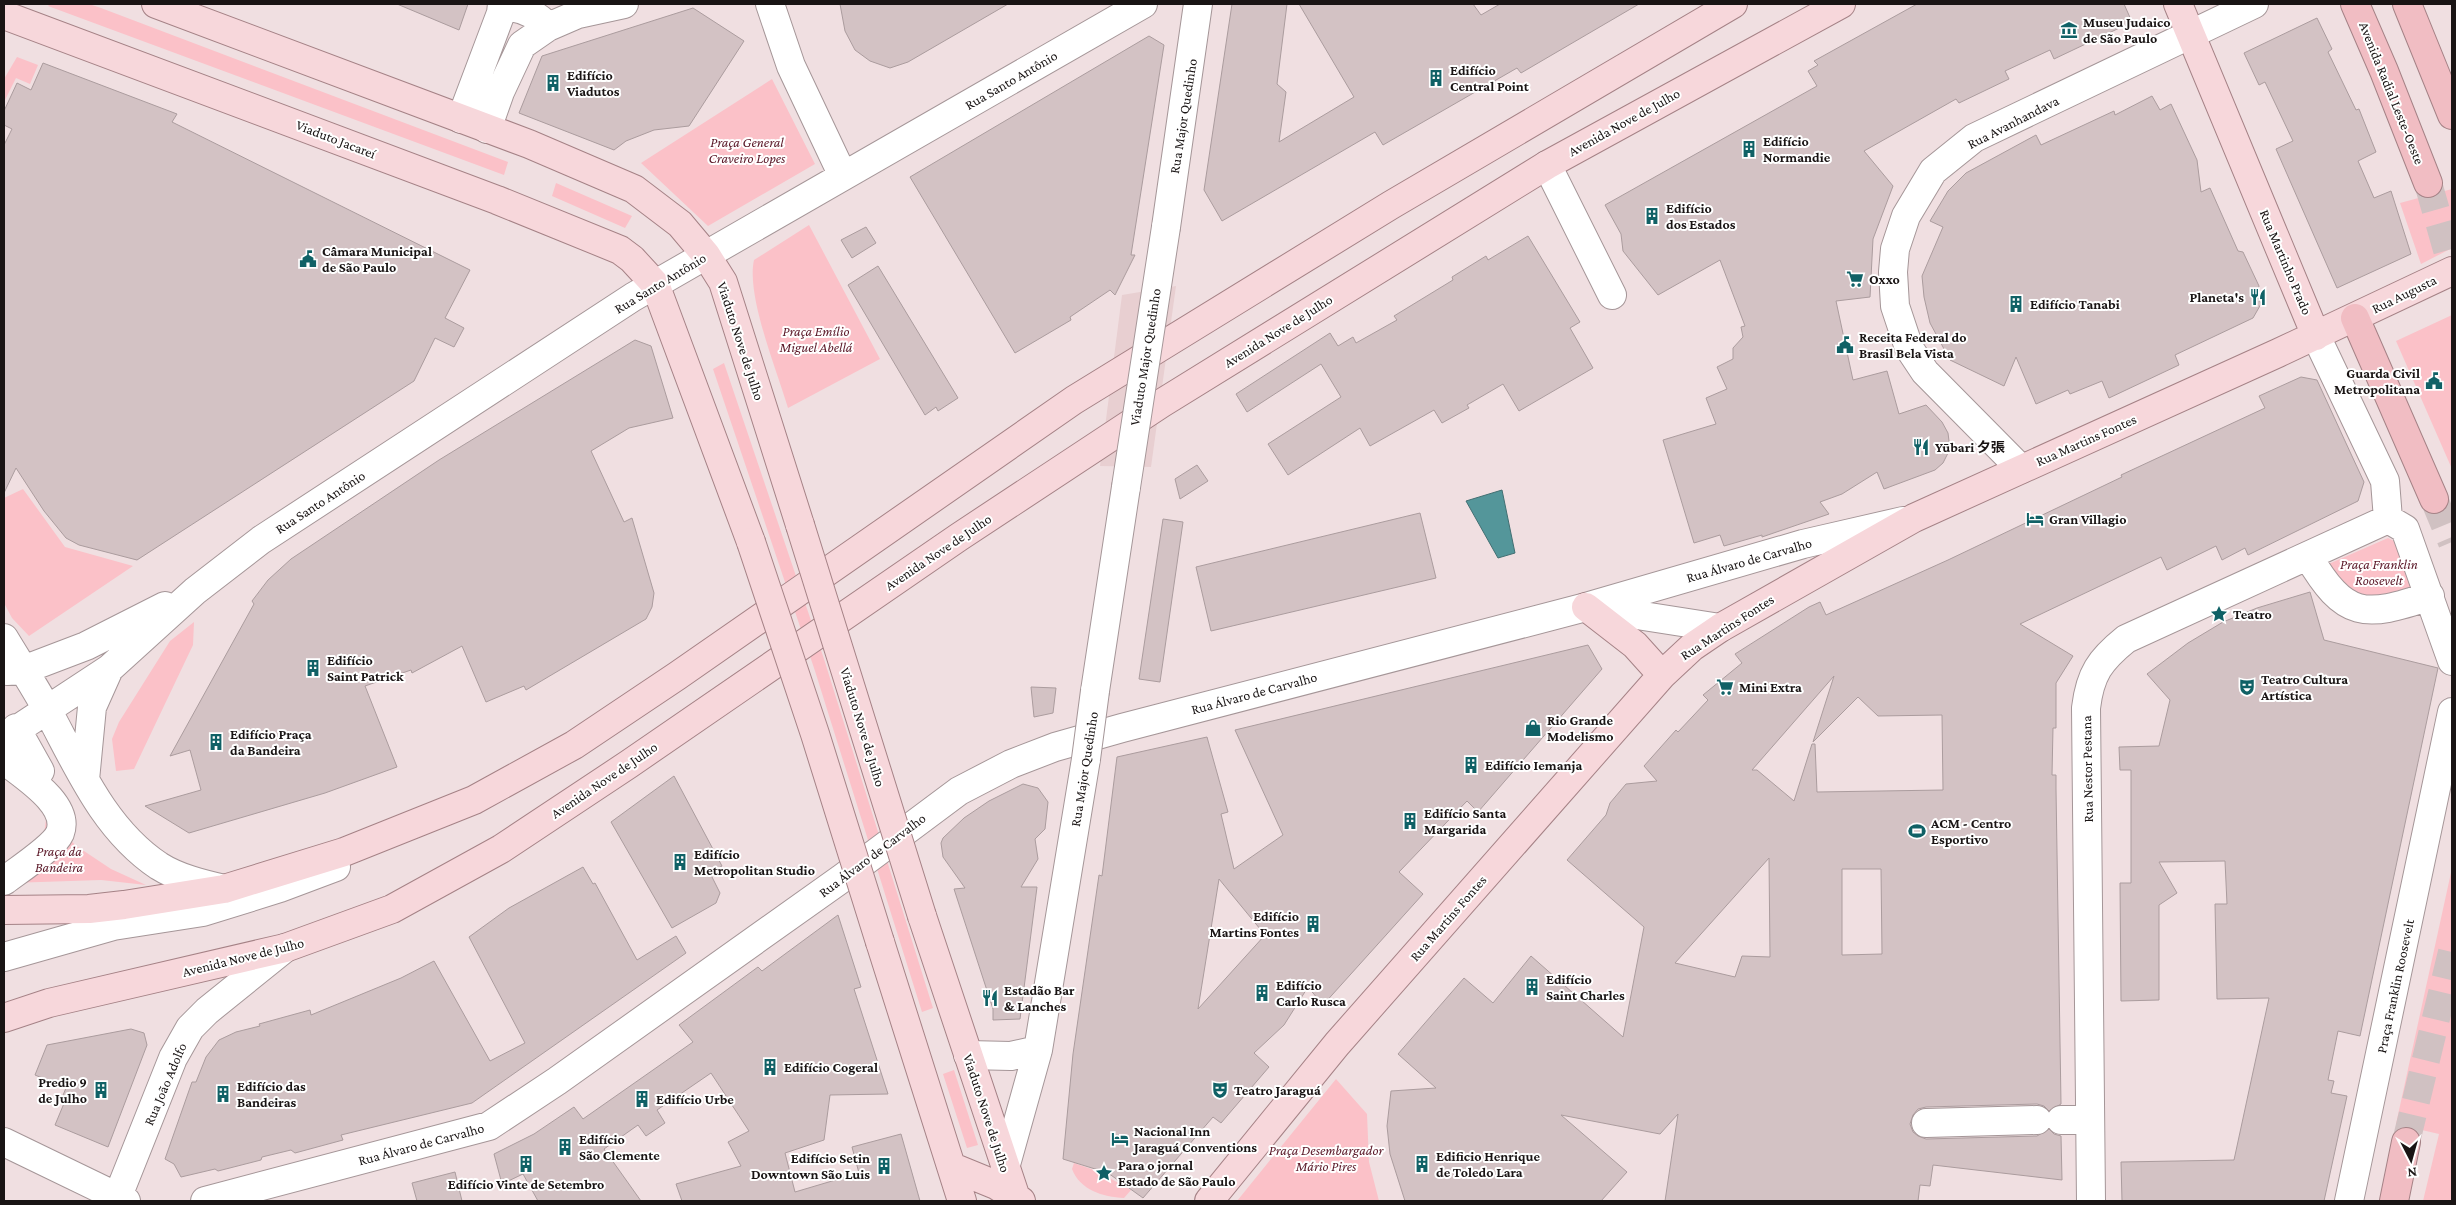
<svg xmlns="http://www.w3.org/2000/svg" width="2456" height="1205" viewBox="0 0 2456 1205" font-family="'Crimson Pro','Noto Sans SC',serif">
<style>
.built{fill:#e8cfd1}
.green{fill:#fbc1c8}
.water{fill:#54969a;stroke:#426f72}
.building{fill:#d3c2c4;stroke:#ab9c9e;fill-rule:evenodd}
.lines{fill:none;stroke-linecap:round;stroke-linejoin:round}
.highway-tunnel{stroke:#d0c1c2;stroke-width:28;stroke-dasharray:28 14;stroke-linecap:butt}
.minor-casing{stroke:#a59698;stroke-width:30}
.major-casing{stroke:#a58286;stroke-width:30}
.highway-casing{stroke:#a58286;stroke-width:30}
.minor{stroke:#fff;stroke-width:28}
.major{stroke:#f7d7db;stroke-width:28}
.highway{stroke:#f1bdc3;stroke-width:28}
.minor-bridge-casing{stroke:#a59698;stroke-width:30;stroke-linecap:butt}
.major-bridge-casing{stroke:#a58286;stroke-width:30;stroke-linecap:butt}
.minor-bridge{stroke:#fff;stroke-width:28}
.major-bridge{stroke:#f7d7db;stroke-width:28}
.labels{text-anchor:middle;stroke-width:4;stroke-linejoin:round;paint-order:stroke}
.poi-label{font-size:14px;font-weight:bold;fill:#191414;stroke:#fff;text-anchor:start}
.street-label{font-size:14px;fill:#191414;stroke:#fff}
.park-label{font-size:14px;font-style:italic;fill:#5a1727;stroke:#fff}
</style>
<rect width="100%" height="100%" fill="#f0dfe1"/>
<path class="built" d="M1176 286 1151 467 1100 466 1122 295Z"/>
<path class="green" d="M50 4H89L101 8 508 162 504 175 48 6Z
M17 57 38 65 30 84 16 78 4 102V79Z
M772 79 815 164 708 226 641 163Z
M556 183 632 216 625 228 552 196Z
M2452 189V248L2421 264 2400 203Z
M809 225 880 359 788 408C777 370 746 296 754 260Z
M2452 315V469L2396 341Z
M724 363 824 659 933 1008 922 1012 815 671 713 369Z
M23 489 65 547 133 566 29 636 12 618 4 603V498Z
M2388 538 2398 543 2417 591 2362 600 2324 566Z
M194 622 193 645 134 769 116 771 112 739 119 722 170 641Z
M47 812 75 845 111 869 146 885 101 880 10 883 43 841Z
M2452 868V1201H2423L2439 1134 2396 1124Z
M954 1070 978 1145 967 1148 943 1074Z
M1336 1079 1367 1114 1369 1162 1379 1201H1237Z
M1074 1163 1097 1171 1131 1190 1124 1198C1103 1197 1080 1190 1072 1169Z"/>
<path class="water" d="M1502 490 1515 553 1498 558 1466 501Z"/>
<path class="building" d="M397 4H468L459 30Z
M840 4H1008L908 62 890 68 870 61 855 50 845 31Z
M1232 4H1287L1277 84 1286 92 1279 142 1354 97 1299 4H1473L1481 15 1500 4H1639L1521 73 1517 68 1383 145 1375 132 1222 221 1204 190Z
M1917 4H2124L2132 22 2054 59 2050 50 2005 71 2009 79 1959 103 1956 99 1864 151 1893 186 1873 239 1870 297 1836 301 1853 380 1887 371 1899 414 1926 405 1942 422 1948 433 1950 449 1943 463 1935 470 1884 489 1877 472 1842 494 1820 502 1829 514 1762 537V535L1724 546 1720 535 1694 543 1663 440 1716 424 1706 398 1727 389 1717 367 1733 359V348L1743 337 1741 327 1745 326 1720 260 1658 295 1623 251 1621 234 1605 205 1817 86 1808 71 1818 65 1814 61Z
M693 8 744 41 689 126 654 130 626 141 614 150 519 113 542 56Z
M2317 18 2332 49 2328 52 2356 110 2359 109 2376 152 2358 161 2374 198 2391 191 2411 254 2337 288 2276 149 2293 141 2265 82 2259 85 2244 53Z
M1149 36 1164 45 1131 255H1135L1115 295 1110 290 1070 317 1071 320 1015 353 910 177Z
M43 63 177 114 172 122 470 270 445 318 464 328 454 347 435 338 414 381 137 560 79 545 66 538 44 511 16 468 4 493V145L12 129 4 125V111L17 83 31 90Z
M2152 96 2160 110 2171 104 2197 160 2201 192 2210 188 2238 251 2243 252 2259 286 2257 294 2261 304 2253 318 2175 355 2179 365 2109 398 2102 381 2070 394 2068 390 2036 404 2016 357 2004 386 1950 360 1930 323 1924 297 1922 276 1943 227 1930 221 1948 191 1966 173 2036 135 2041 145 2114 111 2115 115Z
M866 227 876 243 852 258 841 240Z
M1528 236 1580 322 1570 328 1593 368 1519 411 1503 384 1467 405 1469 408 1442 423 1434 410 1370 446 1360 428 1288 475 1268 444 1341 397 1321 364 1247 412 1236 394 1330 333 1338 346 1353 337 1356 343 1397 320 1394 316 1453 280 1452 277 1486 256 1488 260Z
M878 266 958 398 938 411 936 407 925 415 848 285Z
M635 340 651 346 673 418 629 428 591 451 624 522 632 518 654 593 652 607 646 619 526 690 524 686 486 702 462 646 412 673 411 670 365 686 397 767 325 793 189 833 145 806 201 790 190 750 170 756 254 604 252 601 268 580 291 559 439 460Z
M2301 377 2317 380 2345 441 2364 482 2358 501 2248 555 2245 548 2222 560 2216 546 2167 570 2161 557 2020 624 2073 656 2056 683V728H2053L2052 775H2056V789L2061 1104 2049 1111 2044 1106 2037 1104 1926 1107 1918 1109 1913 1115 1910 1124 1913 1132 1918 1136 1926 1139 2037 1136 2049 1129 2054 1134 2061 1136 2062 1180 1933 1165 1930 1186 1920 1185 1918 1201H1665L1678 1114 1660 1134 1561 1115 1627 1172 1601 1201H1405L1390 1154 1387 1126 1391 1091 1436 1088 1398 1054 1464 978 1493 1003 1531 956 1623 1037 1644 927 1567 860 1606 815 1610 803 1626 784 1657 781 1644 766 1676 730 1678 732 1708 700 1703 695 1742 663 1735 654 1809 607 1820 602 1826 615 1948 560 2122 477 2121 475 2265 408 2259 396ZM1834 676 1813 742 1858 697 1878 716 1942 715 1943 790 1817 792 1815 744H1812L1794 801 1757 770H1752ZM1769 858 1770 957 1742 956 1735 977 1675 963ZM1842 869H1881L1882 954 1842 955Z
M1197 465 1208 481 1180 499 1175 479Z
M1420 513 1436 578 1211 631 1196 567Z
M1163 519 1183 522 1160 682 1139 679Z
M2310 592 2324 640 2438 668 2360 1036 2338 1031 2328 1080 2334 1081 2331 1093 2347 1096 2324 1201H2122L2121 1162 2234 1160 2269 998 2217 999 2215 904H2227L2225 861 2159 862 2177 893 2159 905V1000L2121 1001 2120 883H2131V770H2120L2119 747 2159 746 2170 700 2147 674 2188 643 2223 622 2257 608Z
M1588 645 1602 669 1478 812 1467 801 1399 872 1423 894 1323 1005 1308 987 1284 1025 1254 1053 1269 1067 1221 1123 1213 1117 1143 1198 1108 1173 1063 1159 1073 1054 1099 875 1102 876 1117 757 1207 737 1228 812 1221 814 1234 869 1283 835 1235 730ZM1219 879 1265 935 1198 1009Z
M1031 687 1056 688 1053 713 1034 717Z
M674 776 722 866 710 873 720 893 716 903 672 928 611 822Z
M1023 784 1038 788 1048 802 1045 829 1035 839 1038 859 1021 887H1037L1020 1019 993 1020V1009L954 889 965 888 943 857 941 843 943 838 964 818 989 801Z
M583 867 593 884 595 883 637 960 676 936 686 953 472 1103 341 1135 343 1140 295 1153 291 1150 262 1157 261 1160 218 1171 215 1169 181 1177 174 1164 165 1159 192 1082H196L206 1057 219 1040 236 1032 260 1026 259 1024 310 1010 311 1015 401 978 434 961 490 1061 525 1043 469 937 509 908Z
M838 915 861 987 854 989 888 1094 830 1095 824 1140 785 1153 795 1192 859 1173 852 1147 901 1134 920 1201H682L676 1184 741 1166 728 1142 749 1131 711 1073 657 1110 665 1123 646 1136 638 1125 604 1149 641 1201H538L523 1174 502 1184 494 1154 534 1134 574 1107 583 1119 693 1042 679 1025 758 967 762 971Z
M131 1029 144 1033 147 1045 108 1147 55 1125 65 1101 61 1100 66 1088 35 1075 47 1045Z
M455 1172 462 1201H417L412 1183Z"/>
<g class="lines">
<path class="highway-tunnel" d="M2428 183 2452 267
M2434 499 2452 542
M2406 1142 2452 952"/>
<g class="minor-casing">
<path id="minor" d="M770 4 791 66 843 176
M502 6C520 7 536 13 548 27L578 14 624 4
M461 119 501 13 502 4
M487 129 500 92 522 45 548 27
M1547 165 1612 295
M1166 227 1198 4
M2316 336 2385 481 2388 519
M2021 469 1925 372 1909 348 1895 306 1893 272 1895 249 1906 216 1933 171 1974 138 2254 4
M2388 519 2405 529 2452 661
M2308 556C2345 619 2364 618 2430 596
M1592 608 1720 628
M4 638C19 663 35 687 49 713 79 769 105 830 159 866 178 878 202 884 224 889
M7 671 23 670 86 646 165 606
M1095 691 1126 487
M16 728 40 771
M4 738 109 669 195 591 261 540 633 297 1143 4
M4 760C22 775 71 804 60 833 54 847 17 871 4 881
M85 780 92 707 109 669
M4 957 113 926 203 912 280 888 336 867
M968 1055 1011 1056 1038 1050
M2061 1120H2090
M1926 1123 2037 1120
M4 1142 126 1201
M1005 1168 1038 1050 1086 759
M116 1201 173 1058 190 1028 207 1011 285 948
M205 1201 489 1126 557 1081 841 879 959 791 1011 764 1055 747 1122 728 1586 607 1803 544 1903 521
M2091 1201 2086 708C2090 674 2100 660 2126 639L2388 519
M2349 1201 2452 712"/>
</g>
<g class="major-casing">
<path id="major" d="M156 4 529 144 634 189 680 224 706 255 723 282 800 525
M2178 4 2316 336
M4 15 497 200 620 250 632 259 655 284 751 542
M1586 607 1635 645 1662 675
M4 910 89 909 124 905 224 889 344 852 474 800 574 745 677 676 1074 400 1391 205 1733 4
M922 916 1017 1201
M880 942 962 1201
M4 1018 49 1003 285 948 392 909 501 849 629 764 959 537 1162 403 1547 165 1841 4
M952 1167 996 1185 1021 1201
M1209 1201 1337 1044 1662 675 1692 647 1720 628 1914 518 2278 353 2452 271"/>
</g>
<g class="highway-casing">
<path id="highway" d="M2355 4 2384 71 2428 183
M2407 4 2452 115
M2355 318 2434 499
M2394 1201 2406 1142"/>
</g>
<use href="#minor" class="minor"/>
<use href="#major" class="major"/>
<use href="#highway" class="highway"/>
<g class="minor-bridge-casing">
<path id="minor-bridge" d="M1126 487 1166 227
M1086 759 1095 691"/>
</g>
<g class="major-bridge-casing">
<path id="major-bridge" d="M800 525 922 916
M751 542 815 734 880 942"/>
</g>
<use href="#minor-bridge" class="minor-bridge"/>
<use href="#major-bridge" class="major-bridge"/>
</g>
<defs>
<g id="museum-bare" transform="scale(1.35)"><path d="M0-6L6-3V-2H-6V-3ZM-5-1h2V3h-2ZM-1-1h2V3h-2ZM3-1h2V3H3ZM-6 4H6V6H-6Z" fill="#106166" stroke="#fff" stroke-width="2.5" paint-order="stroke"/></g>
<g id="building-bare" transform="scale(1.35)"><path d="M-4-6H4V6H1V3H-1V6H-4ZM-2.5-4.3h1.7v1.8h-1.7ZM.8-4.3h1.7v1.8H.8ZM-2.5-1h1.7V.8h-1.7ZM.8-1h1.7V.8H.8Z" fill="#106166" stroke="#fff" stroke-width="2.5" paint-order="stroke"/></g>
<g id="civic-bare" transform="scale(1.35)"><path d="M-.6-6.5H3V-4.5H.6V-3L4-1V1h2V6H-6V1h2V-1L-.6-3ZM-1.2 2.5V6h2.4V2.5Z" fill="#106166" stroke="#fff" stroke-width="2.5" paint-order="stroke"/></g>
<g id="supermarket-bare" transform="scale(1.35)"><path d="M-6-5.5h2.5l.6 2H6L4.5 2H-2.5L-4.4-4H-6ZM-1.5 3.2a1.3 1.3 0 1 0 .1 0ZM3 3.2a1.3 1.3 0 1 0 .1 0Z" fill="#106166" stroke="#fff" stroke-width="2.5" paint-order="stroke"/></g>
<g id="restaurant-bare" transform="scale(1.35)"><path d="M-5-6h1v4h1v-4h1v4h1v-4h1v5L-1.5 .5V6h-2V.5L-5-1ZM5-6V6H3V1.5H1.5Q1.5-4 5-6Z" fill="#106166" stroke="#fff" stroke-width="2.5" paint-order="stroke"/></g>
<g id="hotel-bare" transform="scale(1.35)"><path d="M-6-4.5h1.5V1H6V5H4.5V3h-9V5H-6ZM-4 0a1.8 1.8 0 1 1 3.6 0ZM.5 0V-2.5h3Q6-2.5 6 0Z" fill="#106166" stroke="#fff" stroke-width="2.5" paint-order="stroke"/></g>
<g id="sight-bare" transform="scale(1.35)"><path d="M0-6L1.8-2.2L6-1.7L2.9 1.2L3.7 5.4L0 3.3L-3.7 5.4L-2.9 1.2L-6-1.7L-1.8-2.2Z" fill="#106166" stroke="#fff" stroke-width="2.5" paint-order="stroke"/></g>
<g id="theatre-bare" transform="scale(1.35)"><path d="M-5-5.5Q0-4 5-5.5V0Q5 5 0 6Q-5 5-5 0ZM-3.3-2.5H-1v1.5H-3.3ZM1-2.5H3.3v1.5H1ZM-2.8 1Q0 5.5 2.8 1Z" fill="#106166" stroke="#fff" stroke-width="2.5" paint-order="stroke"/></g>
<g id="shop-bare" transform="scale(1.35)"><path d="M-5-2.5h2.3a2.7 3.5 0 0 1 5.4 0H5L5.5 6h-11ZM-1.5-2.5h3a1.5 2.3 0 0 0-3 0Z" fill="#106166" stroke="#fff" stroke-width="2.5" paint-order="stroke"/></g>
<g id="stadium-bare" transform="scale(1.35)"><path d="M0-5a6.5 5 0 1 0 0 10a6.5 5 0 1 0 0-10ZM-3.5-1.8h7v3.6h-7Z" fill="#106166" stroke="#fff" stroke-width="2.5" paint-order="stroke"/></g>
</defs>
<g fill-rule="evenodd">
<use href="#museum-bare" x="2069" y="30"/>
<use href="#building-bare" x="1436" y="78"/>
<use href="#building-bare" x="553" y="83"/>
<use href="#building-bare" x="1749" y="149"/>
<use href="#building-bare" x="1652" y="216"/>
<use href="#civic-bare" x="308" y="259"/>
<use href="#supermarket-bare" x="1855" y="279"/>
<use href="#restaurant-bare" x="2258" y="297"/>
<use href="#building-bare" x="2016" y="304"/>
<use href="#civic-bare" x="1845" y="345"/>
<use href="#civic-bare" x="2434" y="381"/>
<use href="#restaurant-bare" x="1921" y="447"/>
<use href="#hotel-bare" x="2035" y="519"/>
<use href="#sight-bare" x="2219" y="614"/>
<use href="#building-bare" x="313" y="668"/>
<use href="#supermarket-bare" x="1725" y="687"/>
<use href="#theatre-bare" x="2247" y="687"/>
<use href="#shop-bare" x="1533" y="728"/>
<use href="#building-bare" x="216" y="742"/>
<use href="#building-bare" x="1471" y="765"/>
<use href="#building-bare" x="1410" y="821"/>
<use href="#stadium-bare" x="1917" y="831"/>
<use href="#building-bare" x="680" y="862"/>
<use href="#building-bare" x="1313" y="924"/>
<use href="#building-bare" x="1532" y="987"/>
<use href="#building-bare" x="1262" y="993"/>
<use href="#restaurant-bare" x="990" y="998"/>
<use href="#building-bare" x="770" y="1067"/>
<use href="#building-bare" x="101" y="1090"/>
<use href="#theatre-bare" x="1220" y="1090"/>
<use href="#building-bare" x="223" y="1094"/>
<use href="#building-bare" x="642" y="1099"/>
<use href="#hotel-bare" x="1120" y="1139"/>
<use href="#building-bare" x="565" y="1147"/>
<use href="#building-bare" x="526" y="1164"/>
<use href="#building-bare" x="1422" y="1164"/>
<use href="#building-bare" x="884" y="1166"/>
<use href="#sight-bare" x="1104" y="1173"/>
</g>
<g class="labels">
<g class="poi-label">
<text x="2083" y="27">Museu Judaico<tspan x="2083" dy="16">de São Paulo</tspan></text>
<text x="1450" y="75">Edifício<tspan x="1450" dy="16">Central Point</tspan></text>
<text x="567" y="80">Edifício<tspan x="567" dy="16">Viadutos</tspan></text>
<text x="1763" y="146">Edifício<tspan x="1763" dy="16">Normandie</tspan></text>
<text x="1666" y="213">Edifício<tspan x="1666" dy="16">dos Estados</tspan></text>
<text x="322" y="256">Câmara Municipal<tspan x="322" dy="16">de São Paulo</tspan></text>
<text x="1869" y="284">Oxxo</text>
<text x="2244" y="302" text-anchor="end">Planeta's</text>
<text x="2030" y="309">Edifício Tanabi</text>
<text x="1859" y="342">Receita Federal do<tspan x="1859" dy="16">Brasil Bela Vista</tspan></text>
<text x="2420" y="378" text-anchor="end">Guarda Civil<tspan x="2420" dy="16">Metropolitana</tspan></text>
<text x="1935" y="452">Yūbari 夕張</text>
<text x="2049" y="524">Gran Villagio</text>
<text x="2233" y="619">Teatro</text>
<text x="327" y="665">Edifício<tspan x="327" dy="16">Saint Patrick</tspan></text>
<text x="2261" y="684">Teatro Cultura<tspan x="2261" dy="16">Artística</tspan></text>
<text x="1739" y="692">Mini Extra</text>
<text x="1547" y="725">Rio Grande<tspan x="1547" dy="16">Modelismo</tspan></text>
<text x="230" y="739">Edifício Praça<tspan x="230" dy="16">da Bandeira</tspan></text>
<text x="1485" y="770">Edifício Iemanja</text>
<text x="1424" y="818">Edifício Santa<tspan x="1424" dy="16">Margarida</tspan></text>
<text x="1931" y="828">ACM - Centro<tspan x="1931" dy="16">Esportivo</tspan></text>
<text x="694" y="859">Edifício<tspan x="694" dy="16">Metropolitan Studio</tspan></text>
<text x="1299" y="921" text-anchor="end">Edifício<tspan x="1299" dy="16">Martins Fontes</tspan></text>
<text x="1546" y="984">Edifício<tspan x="1546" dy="16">Saint Charles</tspan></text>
<text x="1276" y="990">Edifício<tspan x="1276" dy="16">Carlo Rusca</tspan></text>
<text x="1004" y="995">Estadão Bar<tspan x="1004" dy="16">&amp; Lanches</tspan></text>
<text x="784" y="1072">Edifício Cogeral</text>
<text x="87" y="1087" text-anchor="end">Predio 9<tspan x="87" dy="16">de Julho</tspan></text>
<text x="237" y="1091">Edifício das<tspan x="237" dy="16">Bandeiras</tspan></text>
<text x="1234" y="1095">Teatro Jaraguá</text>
<text x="656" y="1104">Edifício Urbe</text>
<text x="1134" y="1136">Nacional Inn<tspan x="1134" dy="16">Jaraguá Conventions</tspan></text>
<text x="579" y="1144">Edifício<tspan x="579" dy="16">São Clemente</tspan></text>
<text x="1436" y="1161">Edificio Henrique<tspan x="1436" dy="16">de Toledo Lara</tspan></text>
<text x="870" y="1163" text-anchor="end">Edifício Setin<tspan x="870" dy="16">Downtown São Luis</tspan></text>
<text x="1118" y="1170">Para o jornal<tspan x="1118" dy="16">Estado de São Paulo</tspan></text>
<text x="526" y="1189" text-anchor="middle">Edifício Vinte de Setembro</text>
</g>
<g class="street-label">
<text transform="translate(1011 80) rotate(-30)" y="5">Rua Santo Antônio</text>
<text transform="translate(2392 93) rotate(68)" y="5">Avenida Radial Leste-Oeste</text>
<text transform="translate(1183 116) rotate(-81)" y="5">Rua Major Quedinho</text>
<text transform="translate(1624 122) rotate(-29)" y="5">Avenida Nove de Julho</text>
<text transform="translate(2013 122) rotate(-27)" y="5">Rua Avanhandava</text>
<text transform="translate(336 139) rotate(21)" y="5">Viaduto Jacareí</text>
<text transform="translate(2286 262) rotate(67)" y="5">Rua Martinho Prado</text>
<text transform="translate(660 283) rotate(-31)" y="5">Rua Santo Antônio</text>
<text transform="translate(2404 294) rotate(-26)" y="5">Rua Augusta</text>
<text transform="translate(1278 331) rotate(-32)" y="5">Avenida Nove de Julho</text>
<text transform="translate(741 341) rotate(72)" y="5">Viaduto Nove de Julho</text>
<text transform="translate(1145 357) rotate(-81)" y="5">Viaduto Major Quedinho</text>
<text transform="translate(2086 440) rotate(-24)" y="5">Rua Martins Fontes</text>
<text transform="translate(320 502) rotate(-33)" y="5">Rua Santo Antônio</text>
<text transform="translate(938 552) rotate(-34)" y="5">Avenida Nove de Julho</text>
<text transform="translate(1749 560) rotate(-16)" y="5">Rua Álvaro de Carvalho</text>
<text transform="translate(1727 627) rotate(-33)" y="5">Rua Martins Fontes</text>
<text transform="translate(1254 693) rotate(-15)" y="5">Rua Álvaro de Carvalho</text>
<text transform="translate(863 727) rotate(73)" y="5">Viaduto Nove de Julho</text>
<text transform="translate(1084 769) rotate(-81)" y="5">Rua Major Quedinho</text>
<text transform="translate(2087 769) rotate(-91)" y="5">Rua Nestor Pestana</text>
<text transform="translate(604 780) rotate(-34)" y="5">Avenida Nove de Julho</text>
<text transform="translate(872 855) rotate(-37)" y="5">Rua Álvaro de Carvalho</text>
<text transform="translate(1448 918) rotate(-49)" y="5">Rua Martins Fontes</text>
<text transform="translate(243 957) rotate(-14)" y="5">Avenida Nove de Julho</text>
<text transform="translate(2395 986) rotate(-78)" y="5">Praça Franklin Roosevelt</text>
<text transform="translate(165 1084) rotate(-67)" y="5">Rua João Adolfo</text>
<text transform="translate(987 1113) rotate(72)" y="5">Viaduto Nove de Julho</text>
<text transform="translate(421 1144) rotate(-15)" y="5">Rua Álvaro de Carvalho</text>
</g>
<g class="park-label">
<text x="747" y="147">Praça General<tspan x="747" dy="16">Craveiro Lopes</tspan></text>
<text x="816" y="336">Praça Emílio<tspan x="816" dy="16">Miguel Abellá</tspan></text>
<text x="2379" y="569">Praça Franklin<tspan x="2379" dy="16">Roosevelt</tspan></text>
<text x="59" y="856">Praça da<tspan x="59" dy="16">Bandeira</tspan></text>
<text x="1326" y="1155">Praça Desembargador<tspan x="1326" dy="16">Mário Pires</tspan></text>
</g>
</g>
<rect width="2456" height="1205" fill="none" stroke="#191414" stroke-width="10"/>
<g transform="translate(2411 1160) rotate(174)" stroke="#ffffff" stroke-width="4" paint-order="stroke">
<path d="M0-4L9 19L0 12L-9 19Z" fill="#191414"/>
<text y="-8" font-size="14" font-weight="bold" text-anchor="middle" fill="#191414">N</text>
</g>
</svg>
